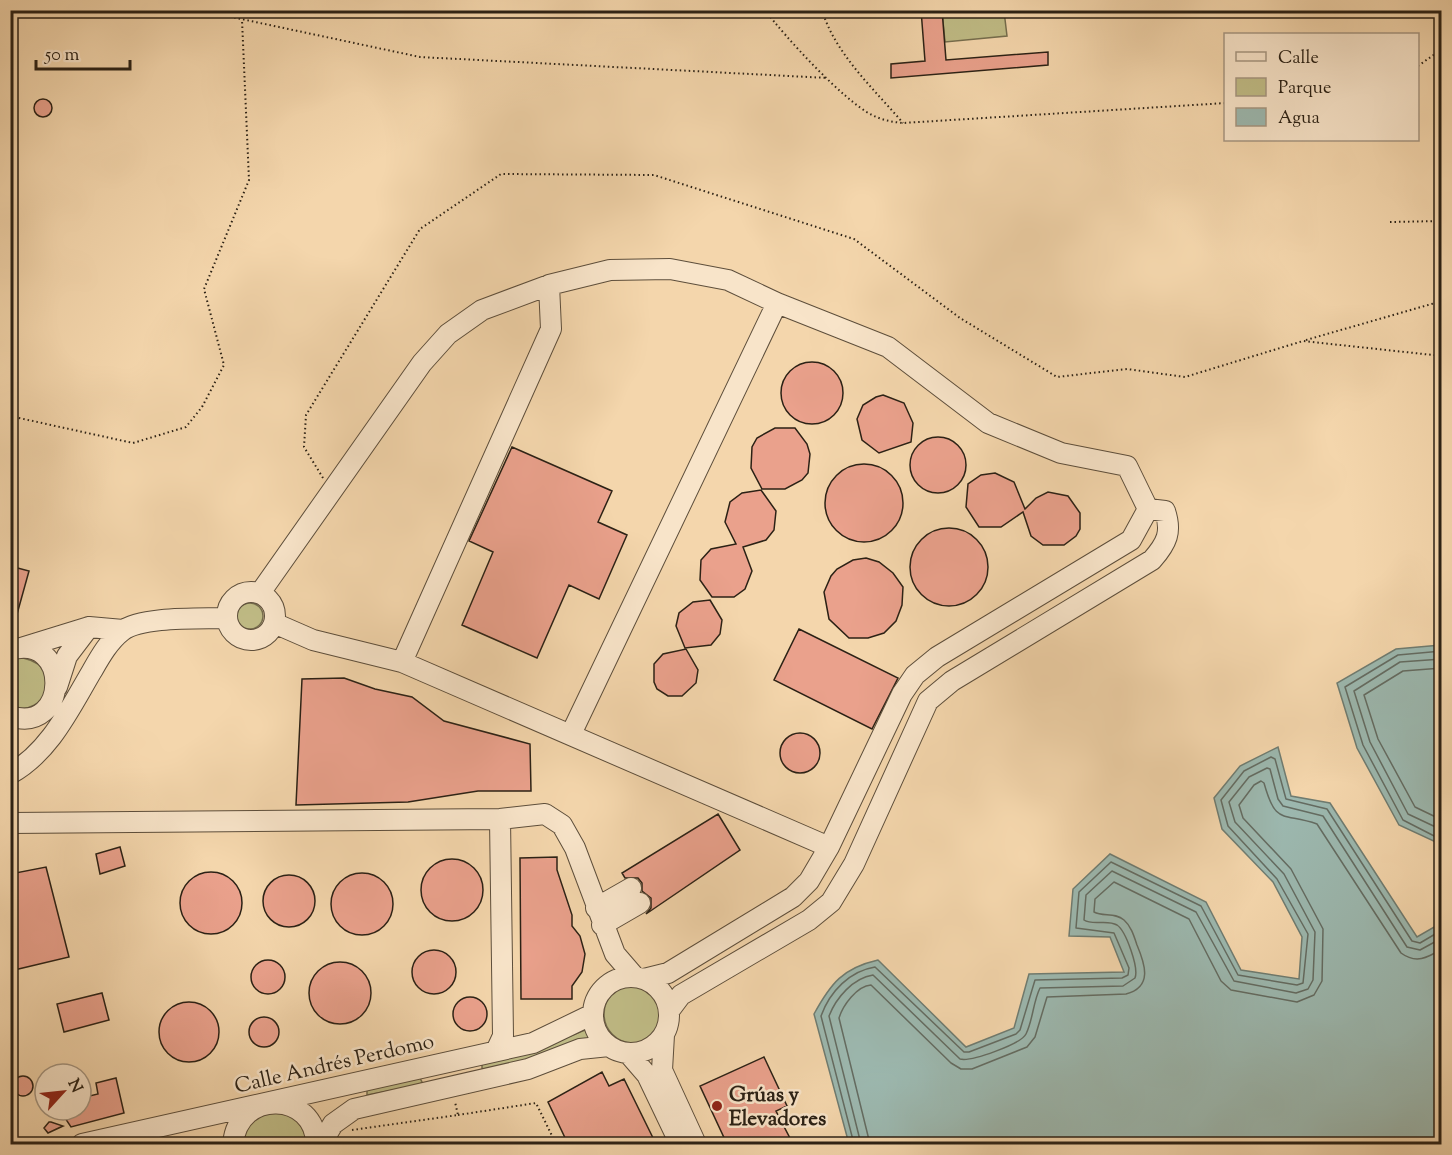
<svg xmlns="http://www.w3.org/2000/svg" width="1452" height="1155" viewBox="0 0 1452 1155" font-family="'Sorts Mill Goudy',serif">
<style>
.green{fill:#c0bc86;stroke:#766e4e;stroke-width:1.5}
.water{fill:#9cb8af;stroke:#6f7c71;stroke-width:1.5}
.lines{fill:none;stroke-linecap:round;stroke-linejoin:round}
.shore{stroke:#646c62;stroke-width:1.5}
.building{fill:#eaa18c;stroke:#2b2115;stroke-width:1.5}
.minor-casing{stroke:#5d4e3b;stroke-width:22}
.path{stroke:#2b2115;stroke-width:2;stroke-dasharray:1.5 3;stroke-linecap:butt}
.minor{stroke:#f8e4c9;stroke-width:20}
.poi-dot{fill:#8f2418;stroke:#f8e4c9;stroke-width:2}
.labels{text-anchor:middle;stroke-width:5;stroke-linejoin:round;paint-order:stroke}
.street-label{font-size:21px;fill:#2b2115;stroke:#f8e4c9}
.poi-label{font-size:21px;font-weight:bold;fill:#2b2115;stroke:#f8e4c9;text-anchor:start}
</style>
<rect width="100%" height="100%" fill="#f4d6ac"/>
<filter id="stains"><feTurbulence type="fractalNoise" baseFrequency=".00333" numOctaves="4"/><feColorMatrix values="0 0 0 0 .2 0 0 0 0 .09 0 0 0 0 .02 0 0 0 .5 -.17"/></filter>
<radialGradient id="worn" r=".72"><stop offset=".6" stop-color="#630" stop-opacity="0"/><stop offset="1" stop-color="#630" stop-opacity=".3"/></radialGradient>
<path class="green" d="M942 11H1004L1007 36 945 42Z
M237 616a13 13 0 1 1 26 0a13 13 0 1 1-26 0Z
M15 657C70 661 46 721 11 706L10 659Z
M604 1014a29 29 0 1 1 58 0a29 29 0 1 1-58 0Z
M585 1030 590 1038 529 1061 485 1070 482 1068V1064L546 1046Z
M420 1078 422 1082 420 1085 367 1095V1090Z
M270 1111C296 1115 301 1120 308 1144H242C244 1126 254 1119 270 1111Z"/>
<path class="water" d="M1441 645H1442L1441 851 1436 842 1399 825 1357 748 1337 683 1396 649Z
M1278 747 1291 796 1330 803 1417 937 1441 923V1144H849L814 1014C831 983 843 968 878 960L966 1047 1014 1028 1029 974 1124 972 1110 937 1069 936 1073 889 1110 854 1206 902 1241 970 1299 979 1302 937 1273 882 1222 829 1214 798 1240 766Z"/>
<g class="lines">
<path class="shore" d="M1442 651 1398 655 1345 687 1363 745 1403 820 1442 840
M1442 659 1400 662 1354 691 1370 742 1408 814 1442 830
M1442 668 1403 671 1364 695 1378 739 1415 807 1442 820
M854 1144 821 1016C830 991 850 971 875 967L964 1052H969L1016 1034 1020 1030 1035 980 1122 978 1128 975 1129 968 1114 933 1076 928 1079 892 1111 862 1201 906 1238 975 1297 985 1303 983 1308 934 1277 879 1228 826 1221 800 1244 771 1271 757 1275 759 1286 799 1327 809 1412 941 1420 943 1442 930
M861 1144 829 1016C836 998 853 978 873 975L960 1059C971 1062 1021 1044 1026 1034 1033 1020 1033 1002 1040 988L1123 986 1135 978C1139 968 1126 931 1117 925 1107 919 1093 926 1084 920L1086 895 1112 871 1196 912 1234 981 1296 993 1308 989 1313 980 1315 932 1284 874 1235 822 1229 802 1249 777 1267 768 1270 769 1278 799 1283 806 1323 816 1407 947 1420 950 1442 938
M870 1144 839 1018C843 1005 857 986 871 985L951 1063 961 1069H972L1027 1047 1035 1037 1047 997 1126 994C1153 987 1145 964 1137 945 1134 936 1131 926 1124 920 1115 912 1103 917 1094 912L1095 899 1114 882 1189 919 1221 981 1231 990 1297 1002 1314 995 1322 981 1323 929 1291 869 1243 818 1239 805 1254 785 1261 781 1264 783C1276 826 1282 812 1317 824L1401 953C1416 964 1427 958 1442 949"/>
</g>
<path class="building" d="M921 10H942L946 60 1048 52V65L891 78V64L925 61Z
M34 108a9 9 0 1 1 18 0a9 9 0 1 1-18 0Z
M781 393a31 31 0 1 1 62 0a31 31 0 1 1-62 0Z
M883 395 904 403 913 423 911 442 879 453 862 440 857 419 863 405 876 397Z
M775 428H795L807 444 810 454 808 473 802 480 785 489H762L751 468 752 447 757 438Z
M910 465a28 28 0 1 1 56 0a28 28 0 1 1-56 0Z
M512 447 612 491 598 522 627 535 599 599 569 585 537 658 462 625 493 552 469 541Z
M825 503a39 39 0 1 1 78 0a39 39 0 1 1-78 0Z
M995 473 1014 482 1025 509 1036 498 1048 492 1068 496 1080 513V529L1076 536 1064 545H1043L1031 536 1023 512 1001 527H979L966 507 968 484 981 475Z
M761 490 776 511 774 530 766 540 743 547 752 571 745 589 734 597H712L700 580 701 560 711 549 736 544 725 522 730 502 742 493Z
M910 567a39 39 0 1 1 78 0a39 39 0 1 1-78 0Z
M866 558 879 562 893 573 903 587 902 605 896 621 884 633 868 638H849L829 619 824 592 831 576 837 569 853 560Z
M10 566 29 571 14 625H10Z
M710 600 722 620 720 634 711 645 685 648 676 626 679 613 693 602Z
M799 629 898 678 872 729 774 680Z
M686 649 698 670 696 683 682 696H668L657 689 654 682V664L663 654Z
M344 678 375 689 412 697 444 721 530 744 531 791H478L408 802 296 805 302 679Z
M780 753a20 20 0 1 1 40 0a20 20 0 1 1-40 0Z
M718 814 740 850 646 914 651 908V898L642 891V883L638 878H625L622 873Z
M120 847 125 866 100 874 96 854Z
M557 857V870L572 915V926L580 936 585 954 582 972 572 986V999H521L520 858Z
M421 890a31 31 0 1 1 62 0a31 31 0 1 1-62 0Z
M46 867 69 957 10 971V874Z
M180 903a31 31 0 1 1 62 0a31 31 0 1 1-62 0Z
M331 904a31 31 0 1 1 62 0a31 31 0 1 1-62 0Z
M263 901a26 26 0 1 1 52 0a26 26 0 1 1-52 0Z
M412 972a22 22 0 1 1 44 0a22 22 0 1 1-44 0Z
M251 977a17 17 0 1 1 34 0a17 17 0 1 1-34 0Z
M309 993a31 31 0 1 1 62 0a31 31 0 1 1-62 0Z
M102 993 109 1020 64 1032 57 1004Z
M453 1014a17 17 0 1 1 34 0a17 17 0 1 1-34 0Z
M159 1032a30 30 0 1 1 60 0a30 30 0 1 1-60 0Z
M249 1032a15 15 0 1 1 30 0a15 15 0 1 1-30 0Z
M764 1057 787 1106 776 1111 793 1144H727L700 1086Z
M602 1072 609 1086 624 1079 656 1144H568L548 1102Z
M13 1086a10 10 0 1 1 20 0a10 10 0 1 1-20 0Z
M116 1078 124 1113 71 1127 63 1115 70 1113V1110H81V1098L98 1094 96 1083Z
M49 1122H51L63 1126 48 1133 44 1128Z"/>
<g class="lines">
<g class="minor-casing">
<path id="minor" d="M227 616a24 24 0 1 1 48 0a24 24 0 1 1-48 0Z
M260 593 422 363 448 334 482 310 549 285 610 270 670 269 728 280 777 303 888 347 988 423 1061 453 1127 466 1148 509
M274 623 313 640 402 662 829 847
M21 648 89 627 123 630
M10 650C72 632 69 736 10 716
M402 662 551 329 549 285
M57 687 67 656 89 627
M571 734 777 303
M10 774C50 752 70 708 92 671 100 657 109 641 122 631 142 616 201 619 226 618
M10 823 500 819 545 814 562 825 575 848 615 954 634 976
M596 908 631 888
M602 925 640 903
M593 1015a38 38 0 1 1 76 0a38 38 0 1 1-76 0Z
M644 979 668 973 793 897 809 881 829 847 902 694 915 675 937 657 1131 540 1148 509
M669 1011 681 995 809 920 831 902 854 864 928 701 952 681 1152 560C1167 543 1172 532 1165 511L1148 509
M664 1035 662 1070 696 1144
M496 1051 503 1036 500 819
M628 1053 647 1075 680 1144
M82 1144 533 1043 593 1014
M233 1144C238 1088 316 1092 316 1144
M321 1144 333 1124 354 1109 528 1069 580 1049 609 1046"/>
</g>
<path class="path" d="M199 10 420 57 828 78
M765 10C785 37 844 101 872 115 882 120 892 122 903 123L1226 103
M822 10C835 54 875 90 903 123
M1418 66 1442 49
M1390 222 1442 221
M1306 340 1442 301
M10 416 133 443 186 427 202 407 224 365 204 289 249 180 242 20
M323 478 304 447 306 415 420 229 501 174 654 175 854 239 960 318 1057 377 1127 369 1185 377 1303 341 1442 356
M458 1115 536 1103 556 1144
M352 1130 458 1115 455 1102"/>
<use href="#minor" class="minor"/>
</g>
<circle class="poi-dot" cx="717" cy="1106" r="6"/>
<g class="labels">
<g class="street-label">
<text transform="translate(334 1063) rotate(-13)" y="7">Calle Andrés Perdomo</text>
</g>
<g class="poi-label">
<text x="729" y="1101">Grúas y<tspan x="729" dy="24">Elevadores</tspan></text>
</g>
</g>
<rect width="1452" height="1155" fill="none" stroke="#f4d6ac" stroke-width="36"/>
<rect x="12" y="12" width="1428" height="1131" fill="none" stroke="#2b2115" stroke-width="3"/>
<rect x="18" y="18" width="1416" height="1119" fill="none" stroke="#2b2115" stroke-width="1.5"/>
<rect x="1224" y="33" width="195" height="108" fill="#f8e4c9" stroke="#a69681" stroke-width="1.5"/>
<rect x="1236" y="52" width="30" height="9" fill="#f8e4c9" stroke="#a69681" stroke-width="1.5"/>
<text x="1278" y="63" font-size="18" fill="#2b2115">Calle</text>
<rect x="1236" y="78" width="30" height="18" fill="#c0bc86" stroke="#a69681" stroke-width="1.5"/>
<text x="1278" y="93" font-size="18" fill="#2b2115">Parque</text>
<rect x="1236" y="108" width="30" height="18" fill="#9cb8af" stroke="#a69681" stroke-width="1.5"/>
<text x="1278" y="123" font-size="18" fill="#2b2115">Agua</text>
<g transform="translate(63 1092) rotate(63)"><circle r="28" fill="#f8e4c9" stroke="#a69681" stroke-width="1.5"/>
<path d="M0-4.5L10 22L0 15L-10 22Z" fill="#8f2418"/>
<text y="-9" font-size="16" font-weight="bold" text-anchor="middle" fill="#2b2115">N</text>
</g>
<path d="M36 60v9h94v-9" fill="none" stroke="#2b2115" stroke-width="3"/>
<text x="45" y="60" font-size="18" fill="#2b2115" stroke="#f8e4c9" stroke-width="4.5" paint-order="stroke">50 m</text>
<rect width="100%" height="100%" filter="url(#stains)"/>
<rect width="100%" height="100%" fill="url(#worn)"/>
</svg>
